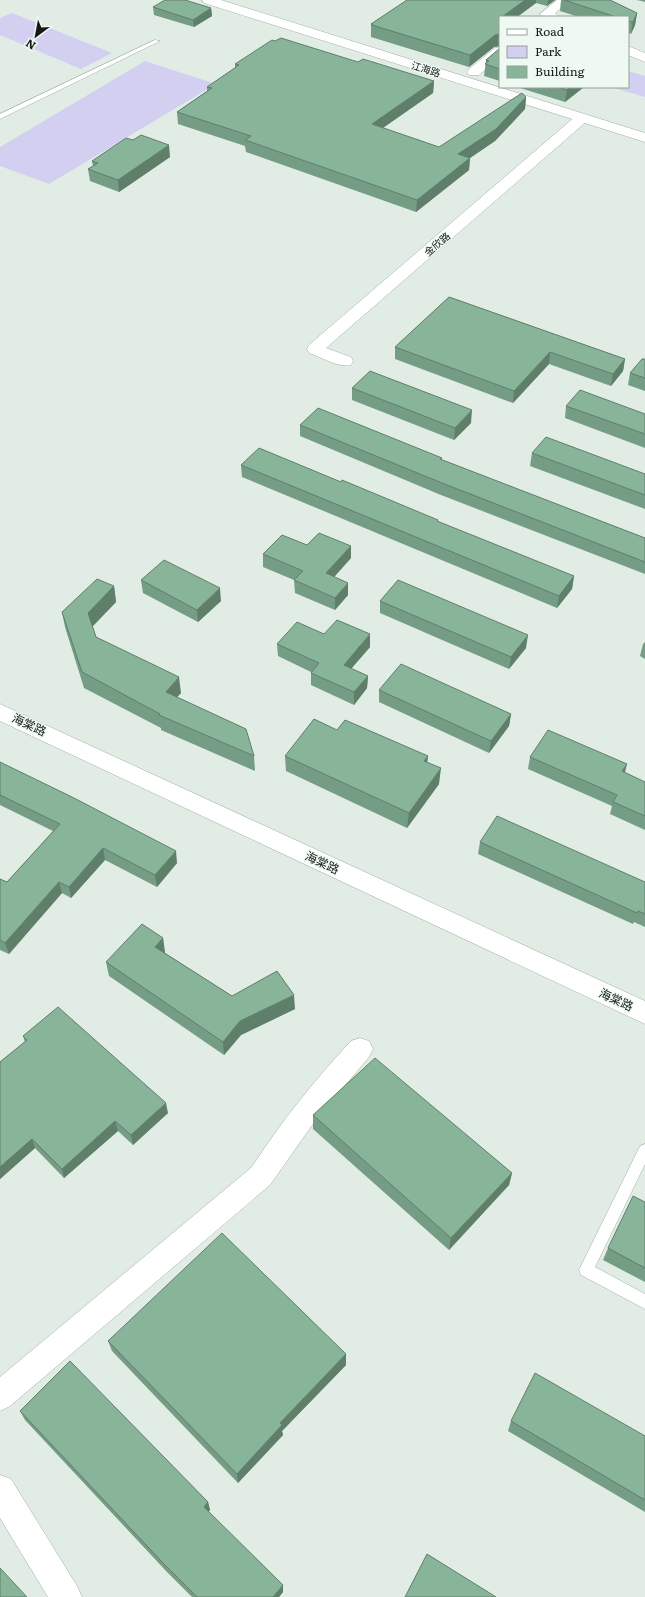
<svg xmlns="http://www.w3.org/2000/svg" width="645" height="1597" viewBox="0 0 645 1597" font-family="Literata,'Noto Sans SC',serif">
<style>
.green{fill:#d3cff1}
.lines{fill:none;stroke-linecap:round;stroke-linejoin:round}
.service-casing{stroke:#a3aea7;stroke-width:1}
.minor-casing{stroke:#a3aea7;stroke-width:1}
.tertiary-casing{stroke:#a3aea7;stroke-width:1}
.service{fill:#fff;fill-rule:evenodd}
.minor{fill:#fff;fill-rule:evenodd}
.tertiary{fill:#fff;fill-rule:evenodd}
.wall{fill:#759c84}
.shaded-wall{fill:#5f7f6b}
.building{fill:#88b599;stroke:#5f7f6b}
.labels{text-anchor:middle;stroke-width:3;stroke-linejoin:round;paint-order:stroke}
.far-street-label{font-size:10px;fill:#151916;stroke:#eef9f2}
.street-label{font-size:12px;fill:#151916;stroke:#eef9f2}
</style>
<rect width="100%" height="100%" fill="#e1ece5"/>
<path class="green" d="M12 13 112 53 81 69 0 35V18Z
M145 61 216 84 49 184 0 166V147Z
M628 71 645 76V97L611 87H628Z"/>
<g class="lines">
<g class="service-casing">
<path id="service" d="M155 40 160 41 0 119V114Z
M645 1144V1164L595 1267 645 1294V1309L581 1275 579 1270 640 1146Z"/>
</g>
<g class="minor-casing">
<path id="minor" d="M557 0H571L555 13 559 17H542L540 14Z
M628 46 645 53V62L628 55Z
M500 47V57L479 75H469L467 72 469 69 495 48Z
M582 114 587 115 589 118 587 121 326 348 351 357 353 361 351 365C338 368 321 357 309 353L307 349 309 345 577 115Z
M360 1038 369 1041 373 1049 369 1057 317 1118 270 1185 10 1406 0 1411V1377L252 1167C281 1122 314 1081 351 1041Z
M0 1475 11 1479 77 1586 82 1597H48L0 1518Z"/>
</g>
<g class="tertiary-casing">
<path id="tertiary" d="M202 0H221L645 133V142L204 3Z
M0 704 645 1001V1024L0 721Z"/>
</g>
<use href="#service" class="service"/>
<use href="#minor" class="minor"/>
<use href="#tertiary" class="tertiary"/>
</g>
<path class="wall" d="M407 0H555L547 6 536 3 517 17H500V46L494 47 469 67 371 37V24Z
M561 0H610L637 13 635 25 631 34 628 33V17H579L560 11Z
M637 0H645V2Z
M153 7 211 8 212 16 194 27 154 15Z
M500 48V81L484 76 486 60Z
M358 62 434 81 433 93 383 128 439 147 526 97 525 109 495 141 470 158 469 170 416 212 246 152 245 146 178 124 177 112 207 91V87L235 68V64Z
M517 87H584L565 102Z
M170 157 119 192 90 181 88 169 93 166 92 161Z
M449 297 625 359 623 371 611 386 549 364 513 403 395 359V347Z
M645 359V391L628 385 630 373Z
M352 388 471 423 454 440 352 400Z
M566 406 645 414V448L565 418Z
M300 425 442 460 645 538V574L441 495 300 436Z
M532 453 645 474V509L530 466Z
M241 465 574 576 572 589 557 608 242 477Z
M307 545 351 546V558L334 577 348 595 335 610 295 593 294 580 263 567V554Z
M141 580 221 601 198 622 143 593Z
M114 586 116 602 92 627 96 637 181 693 177 697 254 756 255 771 161 730V728L84 688 65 627 62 612Z
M380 601 526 648 509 669 380 613Z
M324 634 370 647 351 669 368 676 367 688 354 705 311 685V672L278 656 277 644Z
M645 642V659L640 656 643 644Z
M379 690 511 714 509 726 489 753 379 702Z
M337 730 428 756 427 762 439 784 407 828 286 771 285 756Z
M530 757 624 773 645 782V830L610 814 612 806 528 769Z
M0 762 177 863 157 887 105 860 71 898 62 893 9 954 0 950V879L7 882 53 831 0 805Z
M480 842 645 882V927L634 922 633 924 478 854Z
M163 938 165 953 232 996 295 1009 241 1035 224 1055 109 976 106 962Z
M23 1036 168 1113 133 1145 118 1131 64 1178 35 1148 0 1179V1062L25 1042Z
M313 1115 512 1173 509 1185 449 1250 313 1129Z
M645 1202V1282L603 1260 608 1248Z
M108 1341 346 1354V1365L282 1431 283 1435 238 1483 112 1351Z
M20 1411 208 1502 210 1510 208 1512 283 1592 279 1597H192L167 1572 25 1420Z
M511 1421 645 1436V1512L508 1431Z"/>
<path class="shaded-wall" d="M525 0H536V3L517 17H502Z
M548 0H555L547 6Z
M211 8 212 16 194 27 193 20Z
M637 13 635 25 631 34 633 22Z
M500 34V46L494 47 469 67 470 55 495 35Z
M434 81 433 93 371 136 372 124Z
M570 87H584L565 102 567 90Z
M526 97 525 109 495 141 470 158 469 170 416 212 417 200 458 154Z
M169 145 170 157 119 192 118 180Z
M550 352 549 364 513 403 514 391Z
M625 359 623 371 611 386 613 374Z
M472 410 471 423 454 440 455 428Z
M351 546V558L326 586V573Z
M574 576 572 589 557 608 559 596Z
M348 583V595L335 610V598Z
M114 586 116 602 91 628 88 613Z
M220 588 221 601 198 622 197 610Z
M370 634V647L343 678 344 665Z
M528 635 526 648 509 669 511 657Z
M368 676 367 688 354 705V692Z
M179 677 181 693 168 707 166 692Z
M511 714 509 726 489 753 491 741Z
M428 756 426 772 424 761Z
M627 764 624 776 622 771Z
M441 768 439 784 407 828 409 813Z
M103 848 105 860 71 898 69 887Z
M176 851 177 863 157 887 155 875Z
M59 882 62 893 9 954 5 943Z
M163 938 165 953 157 962 155 947Z
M294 995 295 1009 241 1035 224 1055 223 1042 240 1021Z
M166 1103 168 1113 133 1145 131 1135Z
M115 1121 118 1131 64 1178 62 1169Z
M32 1139 35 1148 0 1179V1167Z
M512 1173 509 1185 449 1250 451 1238Z
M346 1354V1365L282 1431 283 1435 238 1483 237 1474 280 1423Z
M208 1502 210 1510 205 1515 204 1507Z
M283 1585V1592L279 1597H273Z"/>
<path class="building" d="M165 0H185L211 8 193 20 153 7Z
M407 0H525L502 17H500V18L499 19H500V34L495 35 470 55 372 25 373 24H371Z
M564 0H610L637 13 633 22 628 21V17H616Z
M281 38 358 62 363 59 434 81 372 124 439 147 522 93 526 97 496 129 458 154 470 158 417 200 245 140 251 136 177 112 212 88 207 87 239 65 235 64 272 40 275 41Z
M500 48V69L485 64 489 61 486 60Z
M557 87H570L567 90Z
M141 135 169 145 118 180 88 169 98 163 92 161 126 138 133 140Z
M449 297 625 359 613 374 550 352 514 391 395 347Z
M642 359H645V378L630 373Z
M370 371 472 410 455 428 352 388Z
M580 390 645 414V434L566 406Z
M318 408 442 458 440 459 645 538V562L442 483 300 425Z
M546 437 645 474V495L532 453Z
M259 448 341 482 342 480 438 520 437 521 574 576 559 596 241 465Z
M319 533 351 546 326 573 348 583 335 598 294 580 303 571 263 554 282 535 307 545Z
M164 560 220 588 197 610 141 580Z
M97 579 114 586 88 613 96 637 179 677 166 692 246 729 254 756 159 715 160 714 82 672 62 612Z
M398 580 528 635 511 657 380 601Z
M337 620 370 634 344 665 368 676 354 692 311 673 319 663 277 644 297 622 324 634Z
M401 664 511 714 491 741 379 690Z
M314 719 337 730 345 720 428 756 424 761 441 768 409 813 285 756Z
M548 730 627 764 622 771 645 782V816L613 802 617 795 530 757Z
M0 762 72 797 176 851 155 875 103 848 69 887 59 882 5 943 0 940V879L7 882 60 824 0 795Z
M497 816 645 882V914L638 911 637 913 480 842Z
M142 924 163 938 155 947 232 996 277 971 294 995 240 1021 223 1042 106 962Z
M58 1007 166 1103 131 1135 115 1121 62 1169 32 1139 0 1167V1062L27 1040 23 1036Z
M375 1058 512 1173 451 1238 313 1115Z
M633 1196 645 1202V1268L608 1248Z
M222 1233 346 1354 280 1423 282 1425 237 1474 108 1341Z
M70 1361 208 1502 204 1507 283 1585 273 1597H197L164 1564 20 1411Z
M535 1373 645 1436V1500L511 1421Z
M427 1554 496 1597H405Z
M0 1568 27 1597H0Z"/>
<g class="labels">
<g class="far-street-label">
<text transform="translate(426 69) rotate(17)" y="4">江海路</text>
<text transform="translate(437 244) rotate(-41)" y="4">金欣路</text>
</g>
<g class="street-label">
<text transform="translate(29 725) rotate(25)" y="4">海棠路</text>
<text transform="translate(322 863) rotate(25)" y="4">海棠路</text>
<text transform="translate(616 1000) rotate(25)" y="4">海棠路</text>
</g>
</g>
<rect x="499" y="16" width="130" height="72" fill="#eef9f2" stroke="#979f9a"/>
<rect x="507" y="29" width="20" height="6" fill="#ffffff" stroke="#979f9a"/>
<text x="535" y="36" font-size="12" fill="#151916">Road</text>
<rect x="507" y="46" width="20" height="12" fill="#d3cff1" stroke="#979f9a"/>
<text x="535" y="56" font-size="12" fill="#151916">Park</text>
<rect x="507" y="66" width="20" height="12" fill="#88b599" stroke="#979f9a"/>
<text x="535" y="76" font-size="12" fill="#151916">Building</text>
<g transform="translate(36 36) rotate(212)" stroke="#eef9f2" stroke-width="3" paint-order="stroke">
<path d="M0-3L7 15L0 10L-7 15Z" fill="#151916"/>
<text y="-6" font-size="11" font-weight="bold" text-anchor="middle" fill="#151916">N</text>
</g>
</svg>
